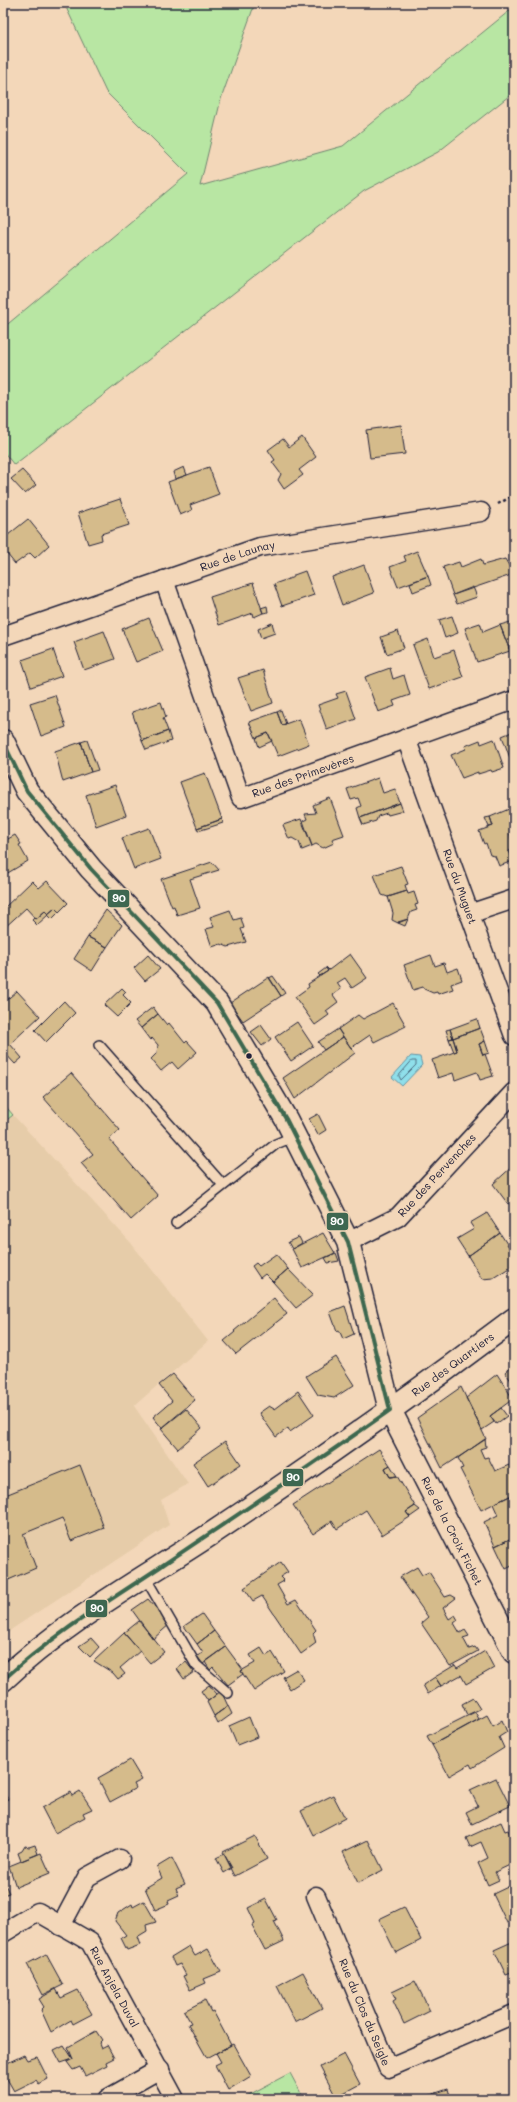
<svg xmlns="http://www.w3.org/2000/svg" width="517" height="2102" viewBox="0 0 517 2102" font-family="Mali,sans-serif">
<style>
.built{fill:#e6cca9}
.green{fill:#b8e6a3;stroke:#6d846f}
.water{fill:#8fdfea;stroke:#6393a4}
.lines{fill:none;stroke-linecap:round;stroke-linejoin:round}
.shore{stroke:#4e6e81;stroke-width:1}
.building{fill:#d5bb8b;stroke:#22223b}
.lane-casing{stroke:#22223b;stroke-width:12}
.street-casing{stroke:#22223b;stroke-width:21}
.secondary-casing{stroke:#22223b;stroke-width:25}
.path{stroke:#22223b;stroke-width:2.5;stroke-dasharray:3 3;stroke-linecap:butt}
.lane{stroke:#f3d7b9;stroke-width:9}
.street{stroke:#f3d7b9;stroke-width:18}
.secondary{stroke:#f3d7b9;stroke-width:22}
.bus-1-casing{stroke:#f3d7b9;stroke-width:7}
.bus-1{stroke:#3e6750;stroke-width:4}
.bus-dot{fill:#22223b;stroke:#f3d7b9;stroke-width:1.5}
.labels{text-anchor:middle;stroke-width:3;stroke-linejoin:round;paint-order:stroke}
.street-label{font-size:11px;fill:#22223b;stroke:#f3d7b9}
.line-badge{stroke:#f3d7b9;stroke-width:1.5}
.badge-label{font-size:11px;text-anchor:middle;font-weight:bold;fill:#fff}
</style>
<rect width="100%" height="100%" fill="#f3d7b9"/>
<filter id="ink" filterUnits="userSpaceOnUse"><feTurbulence type="fractalNoise" baseFrequency=".025" numOctaves="2"/><feDisplacementMap in="SourceGraphic" scale="8" xChannelSelector="R" yChannelSelector="G"/><feConvolveMatrix kernelMatrix="1 2 1 2 8 2 1 2 1" color-interpolation-filters="sRGB"/></filter>
<g filter="url(#ink)">
<path class="built" d="M13 1115 131 1243 208 1341 134 1406 188 1484 161 1500 169 1525 12 1629 3 1638V1123Z"/>
<path class="green" d="M64 3H255L221 99 200 186 343 146 514 7V92L438 152 364 191 14 465 3 451V328L188 174 106 92Z
M3 1103 13 1115 3 1123Z
M290 2073 304 2099H241Z"/>
<path class="water" d="M411 1056 420 1057 422 1065 402 1086 392 1077Z"/>
<g class="lines">
<path class="shore" d="M412 1061H416V1065L401 1080 399 1076Z"/>
</g>
<path class="building" d="M401 425 405 454 370 458 366 430Z
M302 437 316 457 299 470 303 475 284 489 278 480 281 474 272 462 275 460 268 450 283 439 289 447Z
M184 467 187 475 175 479 173 472Z
M209 467 219 494 190 505 192 510 180 515 168 482Z
M22 470 36 485 25 494 11 479Z
M120 499 129 525 101 534 102 540 88 544 78 513Z
M28 519 49 545 35 558 30 553 15 564 3 549V539Z
M417 551 428 576 398 587 390 567 406 561 404 556Z
M481 559 483 565 505 559 514 574 453 595 443 567 459 562 461 567Z
M364 565 374 593 342 605 332 577Z
M305 571 314 595 282 606 274 584 294 577V575Z
M428 576 431 585 413 592 410 583Z
M253 583 263 613 254 617 253 613 219 625 210 597Z
M473 587 477 597 457 604 453 595Z
M267 606 268 612 263 613 261 608Z
M452 616 458 633 445 638 439 620Z
M149 618 163 651 136 662 122 629Z
M514 621V649L510 651 500 625Z
M272 623 275 633 261 638 258 629Z
M480 623 483 632 500 625 510 651 477 662 465 628Z
M104 631 115 659 84 670 74 642Z
M398 631 404 648 387 654 381 637Z
M428 639 434 657 454 650 463 677 429 689 413 645Z
M53 649 62 676 31 687 22 660Z
M390 668 393 679 404 675 410 695 393 701 395 706 378 712 365 677Z
M263 670 273 703 251 711 238 678Z
M346 691 356 719 327 730 318 705 338 698 336 694Z
M55 695 66 727 41 736 30 703Z
M161 702 166 717 163 718 168 731 142 741 132 712Z
M281 710 286 724 282 725 277 712Z
M277 712 282 725 299 719 309 744 278 756 268 733 256 738 249 722Z
M168 731 171 741 146 750 142 741Z
M514 731V756L510 758 502 736Z
M268 733 272 741 259 747 256 738Z
M494 739 504 768 492 772 491 770 478 774V772L462 778 451 755 466 749 465 746 480 740 481 744Z
M87 740 98 770 91 772 81 742Z
M81 742 91 772 63 782 55 751Z
M205 773 222 819 197 828 180 782Z
M378 778 383 793 395 789 400 803 360 818 357 808 361 806 358 798 351 800 347 789Z
M115 785 126 815 96 826 86 795Z
M330 798 344 835 332 839 334 843 323 848 316 844 312 846 303 821 307 819 305 814 316 813 313 805Z
M400 803 403 811 388 815 387 813 378 816 376 821 363 825 360 818Z
M509 809 514 822V833L510 834 514 849 509 851 513 861 499 866 495 856 490 855 486 843 484 844 479 831 493 826 490 817Z
M490 817 493 826 489 827 485 818Z
M222 819 223 823 198 831 197 828Z
M301 819 312 846 302 850 299 842 292 838 289 839 283 825Z
M149 828 161 859 134 869 122 838Z
M3 835 6 840 15 835 21 844 19 845 28 861 6 874 3 870Z
M212 862 219 870 190 879 200 908 177 915 174 906 172 907 161 879Z
M401 866 408 884 405 885 407 891 388 897 382 895 374 875Z
M32 881 39 888 47 881 68 903 59 912 55 908 48 914 45 911 36 919 26 908 3 929V909Z
M407 891 408 894 414 892 418 904 415 905 417 910 411 912 408 919 398 923 392 920 393 913 388 897Z
M55 908 59 912 52 919 48 915 37 925 32 920 35 917 36 919 45 911 48 914Z
M106 910 122 925 107 947 88 937Z
M230 910 234 920 241 918 244 928 241 929 246 942 228 947 221 944 212 947 206 929 214 927 210 917Z
M408 919 405 926 398 923V922Z
M88 937 107 947 92 971 74 959Z
M350 954 367 978 352 988 345 978 337 983 341 989 333 995 338 1002 326 1011 329 1015 315 1025 295 997 309 987 308 984 328 971 326 967 329 970Z
M148 955 160 969 145 981 134 968Z
M431 955 435 966 444 963 447 972 458 968 462 980 451 984 453 989 438 994 437 992 433 993 424 989 423 987 413 990 404 965Z
M326 968 328 971 320 976 318 974Z
M273 976 285 993 281 996 269 978Z
M269 977 281 996 243 1021 230 1003Z
M122 988 126 992 123 995 131 1003 117 1017 104 1005Z
M17 991 40 1016 10 1044 22 1058 15 1064 3 1051V1003Z
M64 1001 75 1013 46 1042 35 1030Z
M393 1003 406 1026 374 1042 370 1035 351 1048 338 1029 358 1015 363 1019Z
M153 1007 158 1014 141 1028 135 1021Z
M158 1014 167 1025 169 1023 185 1043 187 1041 197 1052 178 1069 172 1062 161 1071 151 1059 157 1053 158 1045 152 1038 150 1040 141 1028Z
M477 1019 480 1028 453 1038 450 1029Z
M297 1022 313 1046 291 1061 275 1037Z
M261 1025 271 1039 262 1046 251 1032Z
M480 1028 485 1041 479 1044 483 1055 485 1054 493 1076 480 1080 477 1072 455 1080 453 1073 438 1078 432 1060 457 1051 453 1038Z
M338 1029 343 1037 324 1050 318 1042Z
M450 1029 453 1038 449 1039 446 1030Z
M343 1037 355 1053 295 1099 283 1078Z
M453 1038 457 1051 454 1052 449 1039Z
M485 1041 489 1053 483 1055 479 1044Z
M71 1073 120 1130 109 1139 158 1196 131 1220 81 1163 93 1154 43 1097Z
M318 1114 326 1130 318 1135 309 1119Z
M514 1165V1200L508 1204 493 1184Z
M487 1213 500 1233 468 1256 457 1239 474 1229 470 1223Z
M323 1233 335 1253 302 1268 292 1249Z
M500 1233 514 1255V1265L493 1278 482 1279 468 1256Z
M299 1237 302 1243 292 1249 288 1242Z
M336 1253 339 1261 328 1263 325 1258Z
M276 1254 288 1269 273 1282 265 1274 260 1278 252 1266 256 1263 259 1266Z
M288 1269 313 1295 296 1308 273 1282Z
M274 1298 287 1314 236 1354 224 1341 235 1332 234 1331Z
M345 1306 354 1334 343 1339 339 1330 337 1331 330 1312Z
M336 1357 354 1385 334 1398 318 1395 306 1376Z
M514 1364V1385L505 1372Z
M173 1374 195 1400 162 1428 153 1417 172 1401 159 1385Z
M497 1374 513 1399 490 1416 494 1422 482 1430 466 1398Z
M461 1387 486 1439 442 1468 417 1418Z
M298 1391 314 1415 290 1432 288 1428 276 1437 259 1413 269 1406 274 1409Z
M501 1408 507 1416 496 1424 490 1416Z
M186 1409 202 1428 178 1449 161 1429Z
M485 1439 486 1447 480 1449 484 1458 488 1457 495 1471 509 1465 514 1475V1494L481 1510 460 1469 463 1468 458 1458Z
M225 1441 241 1464 208 1486 193 1463Z
M379 1449 390 1465 385 1468 390 1477 397 1476 415 1506 406 1512 410 1517 382 1535 366 1510 337 1529 332 1521 313 1534 293 1505Z
M80 1465 104 1528 71 1541 62 1518 23 1534 36 1568 6 1581 3 1575V1496Z
M390 1465 397 1476 390 1477 385 1468Z
M510 1496 514 1504V1537L495 1546 484 1522 498 1515 493 1504Z
M415 1506 420 1510 410 1517 406 1512Z
M514 1537V1565L506 1569 495 1546Z
M281 1562 288 1572 280 1577 284 1581 277 1585 288 1604 296 1600 316 1630 313 1633 316 1643 301 1654 262 1596 253 1601 244 1588Z
M417 1567 422 1575 429 1572 445 1597 451 1595 456 1598 443 1608 449 1619 455 1615 458 1620 454 1623 460 1633 465 1630 469 1636 463 1638 469 1649 475 1647 478 1651 450 1666 421 1623 428 1617 400 1577Z
M148 1599 170 1624 153 1639 132 1610Z
M202 1614 214 1631 197 1644 184 1626Z
M139 1621 164 1652 150 1663 124 1633Z
M214 1631 226 1647 203 1664 197 1656 203 1653 197 1644Z
M124 1633 140 1651 120 1668 125 1674 118 1679 113 1673 94 1661Z
M91 1638 99 1647 90 1657 79 1646Z
M226 1647 243 1670 241 1671 243 1674 228 1685 213 1667 210 1670 205 1662Z
M261 1648 266 1656 272 1652 284 1671 254 1691 241 1671 255 1663 250 1655Z
M485 1651 494 1668 466 1684 461 1675 441 1686 435 1677 455 1665 457 1668Z
M186 1662 194 1672 184 1679 177 1669Z
M297 1669 304 1680 290 1689 283 1677Z
M435 1677 441 1686 428 1694 423 1685Z
M209 1685 217 1694 208 1701 201 1691Z
M221 1691 228 1706 214 1716 207 1702Z
M473 1698 480 1709 467 1715 462 1704Z
M228 1706 232 1714 218 1724 214 1716Z
M475 1712 479 1719 432 1745 427 1736Z
M487 1715 493 1726 502 1720 507 1732 499 1737 504 1748 472 1768 470 1764 449 1776 432 1745Z
M249 1717 257 1737 237 1745 229 1726Z
M130 1760 142 1780 134 1784 136 1788 110 1802 98 1778Z
M496 1778 510 1806 472 1824 466 1812 478 1806 470 1790Z
M80 1791 92 1809 83 1813 85 1817 55 1833 42 1808 71 1792 72 1796Z
M3 1792 8 1799 3 1803Z
M333 1795 345 1818 313 1835 301 1811Z
M501 1822 505 1831 508 1830 514 1843V1863L495 1872 499 1880 488 1885 478 1863 488 1858 481 1842 470 1847 466 1838Z
M255 1836 267 1859 235 1876 223 1852Z
M368 1840 383 1870 358 1883 343 1852Z
M35 1845 38 1854 21 1861 18 1853 22 1851 25 1846 29 1847Z
M41 1853 50 1873 16 1887 9 1866Z
M224 1854 232 1868 224 1873 216 1858Z
M172 1858 185 1884 176 1888 179 1896 168 1901 169 1904 155 1910 145 1888 162 1878 157 1867Z
M3 1880 9 1893 3 1895Z
M514 1884V1920L507 1923 493 1894Z
M266 1899 277 1920 274 1921 284 1941 265 1950 252 1925 255 1923 248 1908Z
M144 1901 156 1922 146 1925 147 1931 137 1937 140 1945 127 1950 121 1938 126 1935 115 1921 118 1913 132 1904 133 1907Z
M404 1907 421 1940 396 1953 379 1919Z
M514 1941V1972L506 1975 494 1950Z
M189 1946 195 1956 208 1949 221 1972 204 1979 206 1983 190 1990 183 1976 186 1975 180 1964 175 1966 171 1957Z
M46 1954 63 1985 43 1995 27 1964Z
M303 1972 322 2008 295 2022 277 1986Z
M415 1981 430 2011 404 2024 393 2001 396 1999 392 1992Z
M56 1989 61 1998 78 1990 92 2014 73 2024 71 2020 51 2032 41 2010 44 2007 39 1999Z
M3 1996 7 2004 3 2006Z
M205 2000 211 2012 213 2011 231 2045 207 2058 188 2024 191 2023 184 2011Z
M96 2031 102 2040 99 2043 101 2048 107 2045 114 2058 106 2062 107 2065 85 2076 80 2067 73 2070 67 2062 73 2059 68 2047Z
M233 2044 251 2076 228 2090 215 2065 221 2062 216 2053Z
M64 2045 73 2059 61 2063 54 2050Z
M344 2054 360 2084 336 2097 320 2067Z
M24 2055 27 2060 37 2057 48 2079 39 2084 36 2080 14 2091 3 2072V2065Z
M448 2089 451 2099H417L424 2097Z
M478 2094 480 2099H466V2098Z"/>
<g class="lines">
<g class="lane-casing">
<path id="lane" d="M99 1045 223 1185
M176 1223 276 1144 295 1136
M145 1577 196 1665 228 1693"/>
</g>
<g class="street-casing">
<g id="street">
<path id="s1" d="M164 580 241 798 514 700"/>
<path id="s2" d="M3 636 260 547 481 512"/>
<path id="s3" d="M406 738 514 1036"/>
<path d="M469 914 514 899"/>
<path id="s4" d="M348 1242 398 1217 514 1092"/>
<path id="s5" d="M316 1896 388 2068 514 2014"/>
<path d="M61 1926 87 1877 120 1859"/>
<path id="s6" d="M3 1933 38 1912 90 1942 175 2099"/>
<path d="M107 2099 160 2069"/>
</g>
</g>
<g class="secondary-casing">
<g id="secondary">
<path id="s7" d="M3 741 27 791 91 869 217 1003 286 1119 348 1242 390 1410 514 1652"/>
<path id="s8" d="M3 1680C65 1621 143 1579 214 1532 316 1464 416 1393 514 1319"/>
</g>
</g>
<path class="path" d="M498 504 514 495"/>
<use href="#lane" class="lane"/>
<use href="#street" class="street"/>
<use href="#secondary" class="secondary"/>
<g class="bus-1-casing">
<path id="bus-1" d="M3 741 27 791 91 869 217 1003 286 1119 348 1242 390 1410
M3 1680C51 1636 106 1603 160 1567 237 1515 314 1464 390 1410"/>
</g>
<use href="#bus-1" class="bus-1"/>
</g>
</g>
<circle class="bus-dot" cx="249" cy="1056" r="3.5"/>
<g class="labels">
<g class="street-label">
<text dy="4" stroke="none"><textPath href="#s2" startOffset="248">Rue de Launay</textPath></text>
<text dy="4" stroke="none"><textPath href="#s1" startOffset="297">Rue des Primevères</textPath></text>
<text dy="4" stroke="none"><textPath href="#s3" startOffset="158">Rue du Muguet</textPath></text>
<text dy="4" stroke="none"><textPath href="#s4" startOffset="113">Rue des Pervenches</textPath></text>
<text dy="4" stroke="none"><textPath href="#s8" startOffset="550">Rue des Quartiers</textPath></text>
<text dy="4" stroke="none"><textPath href="#s7" startOffset="922">Rue de la Croix Fichet</textPath></text>
<text dy="4" stroke="none"><textPath href="#s6" startOffset="152">Rue Anjela Duval</textPath></text>
<text dy="4" stroke="none"><textPath href="#s5" startOffset="126">Rue du Clos du Seigle</textPath></text>
</g>
</g>
<g class="line-badge">
<rect x="107" y="889" width="23" height="19" rx="4" fill="#3e6750"/>
<rect x="326" y="1212" width="23" height="19" rx="4" fill="#3e6750"/>
<rect x="282" y="1468" width="22" height="19" rx="4" fill="#3e6750"/>
<rect x="85" y="1599" width="23" height="19" rx="4" fill="#3e6750"/>
</g>
<g class="badge-label">
<text x="119" y="902">90</text>
<text x="337" y="1225">90</text>
<text x="293" y="1481">90</text>
<text x="97" y="1612">90</text>
</g>
<rect width="517" height="2102" fill="none" stroke="#f3d7b9" stroke-width="16"/>
<rect x="8" y="8" width="501" height="2086" fill="none" stroke="#22223b" stroke-width="1.5" filter="url(#ink)"/>
</svg>
